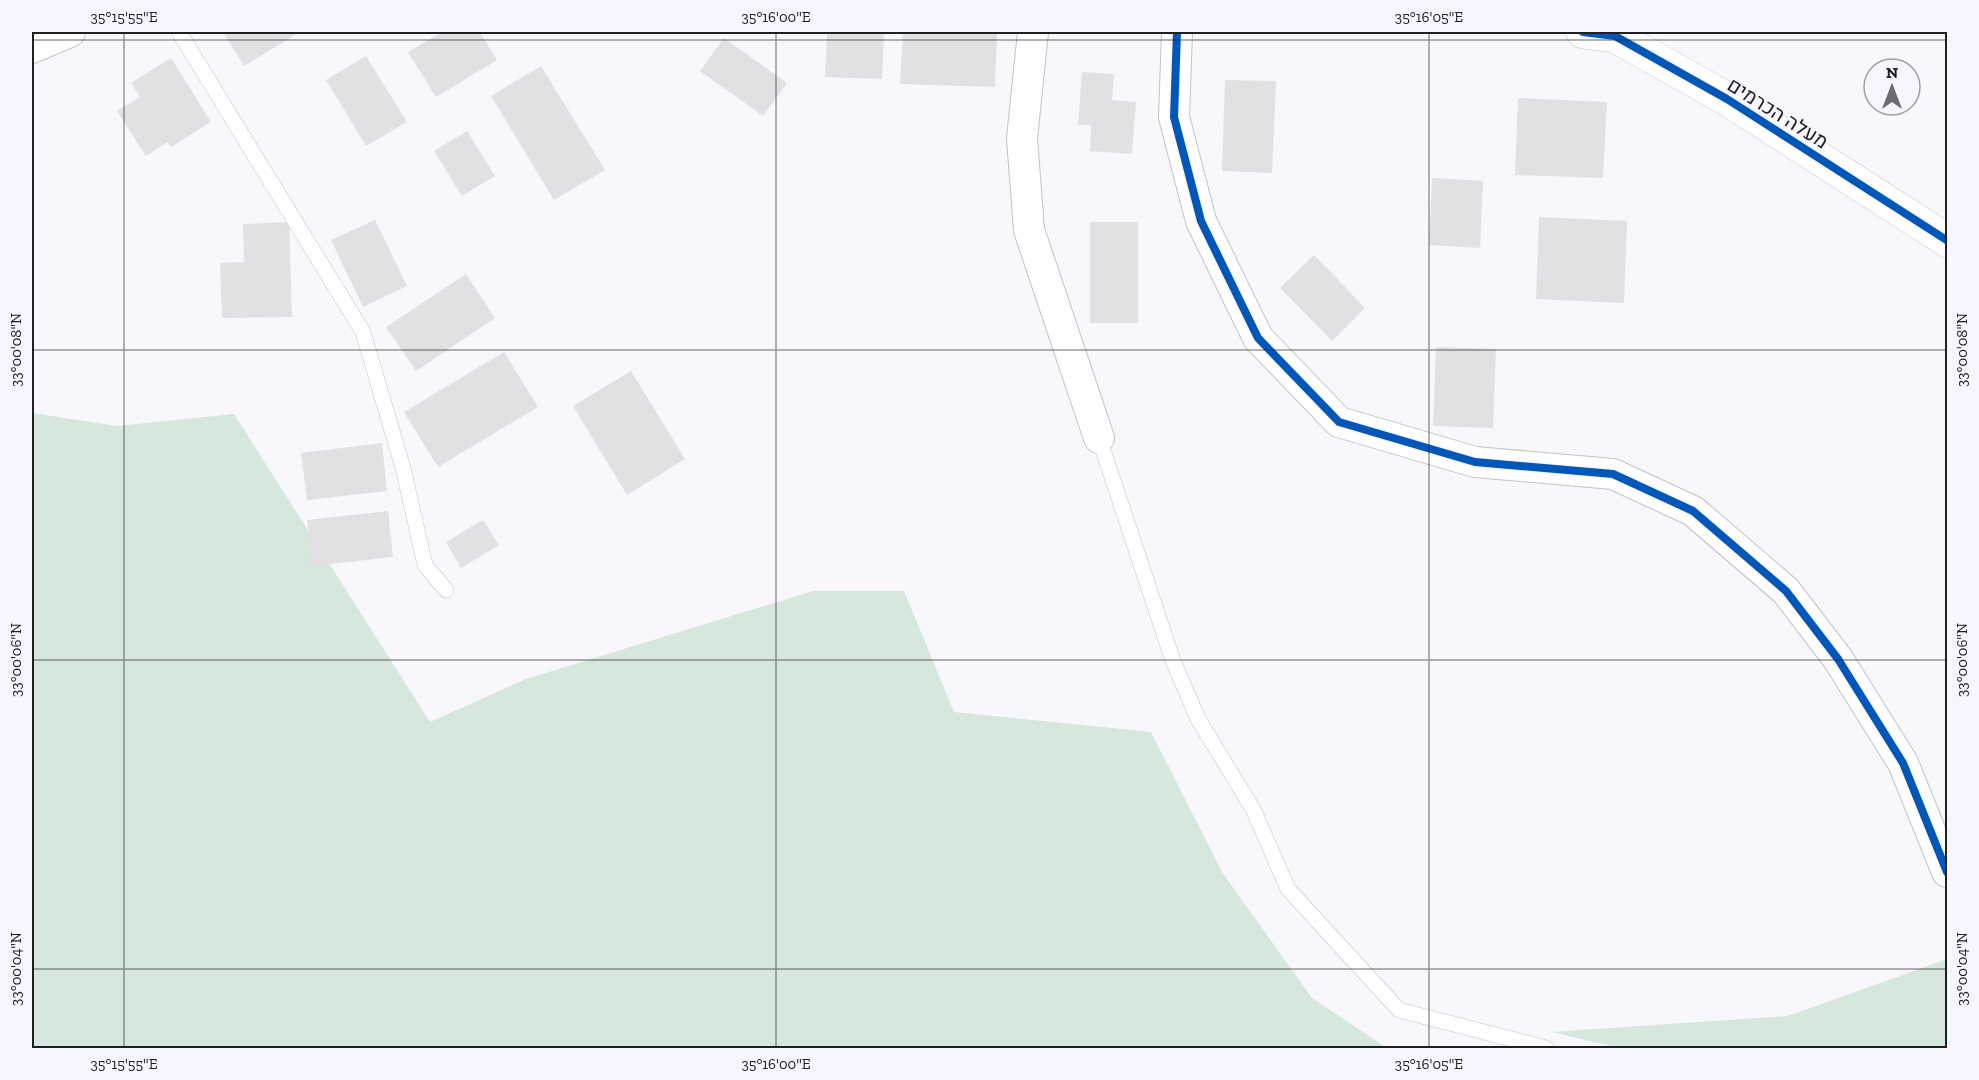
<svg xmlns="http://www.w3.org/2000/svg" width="1979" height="1080" viewBox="0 0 1979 1080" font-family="'Zilla Slab',Heebo,serif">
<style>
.green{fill:#d6e7dd}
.building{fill:#e2e0e2}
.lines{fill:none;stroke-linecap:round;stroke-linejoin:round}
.lane-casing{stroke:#c3c3c6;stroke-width:16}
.street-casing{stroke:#c3c3c6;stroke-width:32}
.secondary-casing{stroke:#c3c3c6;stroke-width:34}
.lane{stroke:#fefefe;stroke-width:15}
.street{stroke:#fefefe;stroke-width:30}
.secondary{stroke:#fefefe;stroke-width:33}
.cycleway-casing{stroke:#f7f5fd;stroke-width:11}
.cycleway{stroke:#0057b8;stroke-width:8}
.ticks{fill:none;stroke:#202022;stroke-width:1.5;stroke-opacity:0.45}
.labels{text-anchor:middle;stroke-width:5;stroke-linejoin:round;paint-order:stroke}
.street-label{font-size:20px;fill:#202022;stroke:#f7f5fd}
.neatline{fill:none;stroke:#202022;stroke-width:2}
.ticks-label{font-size:15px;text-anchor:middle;fill:#202022}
</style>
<rect width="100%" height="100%" fill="#f8f7fb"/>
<path class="green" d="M32 413 117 426 234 414 430 722 526 679 813 591H904L954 712 1151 732 1222 872 1312 998 1387 1048H32Z
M1947 959V1048H1619L1552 1032 1788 1016Z"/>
<path class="building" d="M227 32H300L244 66 224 34Z
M442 32H480L497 60 436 97 408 52Z
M827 32H884L882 79 825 77Z
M903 32H997L995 87 900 84Z
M724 38 787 83 763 116 700 71Z
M366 56 407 122 366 146 326 80Z
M171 58 211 122 171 147 168 142 146 156 117 111 140 97 131 83Z
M541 66 605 170 554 200 491 96Z
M1082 72 1114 74 1112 100 1136 102 1132 154 1090 151 1091 125H1078Z
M1225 80 1276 81 1272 173 1222 171Z
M1518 98 1607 102 1603 178 1515 175Z
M467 131 495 176 462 196 434 151Z
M1432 178 1483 181 1480 248 1429 245Z
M1539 217 1627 221 1624 303 1536 299Z
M375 220 407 286 363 307 331 240Z
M289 222 292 317 222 318 220 263 244 262 243 224Z
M1090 222H1138V323H1090Z
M1314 255 1365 308 1332 341 1280 288Z
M466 274 495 318 416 371 386 327Z
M1436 347 1496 349 1493 428 1433 426Z
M504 352 538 407 438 467 404 412Z
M631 371 685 459 627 495 573 406Z
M382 443 387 491 307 500 301 453Z
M388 511 393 557 312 566 307 520Z
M483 520 499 545 461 568 446 542Z"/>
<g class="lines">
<g class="lane-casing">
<path id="lane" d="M179 32 363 332 403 468 425 565 446 590
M1099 438 1172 658 1198 719 1253 809 1288 889 1399 1010 1546 1048"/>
</g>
<g class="street-casing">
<path id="street" d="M1033 32 1022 138 1029 230 1099 438
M1177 32 1174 117 1201 221 1258 338 1339 422 1475 462 1613 474 1693 511 1786 591 1838 659 1903 763 1947 872
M32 48 70 32"/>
</g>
<g class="secondary-casing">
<path id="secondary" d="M1583 32 1615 36 1727 99 1948 241"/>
</g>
<use href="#lane" class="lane"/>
<use href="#street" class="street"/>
<use href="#secondary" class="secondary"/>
<g class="cycleway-casing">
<path id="cycleway" d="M1177 32 1174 117 1201 221 1258 338 1339 422 1475 462 1613 474 1693 511 1786 591 1838 659 1903 763 1947 872
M1583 32 1615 36 1727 99 1948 241"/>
</g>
<use href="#cycleway" class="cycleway"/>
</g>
<path class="ticks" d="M124 32V1048M776 32V1048M1429 32V1048M32 40H1948M32 350H1948M32 660H1948M32 969H1948"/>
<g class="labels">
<g class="street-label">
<text transform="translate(1778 113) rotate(32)" y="7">מעלה הכרמים</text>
</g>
</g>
<rect width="1979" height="1080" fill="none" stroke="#f7f5fd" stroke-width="66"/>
<g transform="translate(1892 87)"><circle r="28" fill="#f7f5fd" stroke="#a1a0a5" stroke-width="1.5"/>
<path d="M0-4.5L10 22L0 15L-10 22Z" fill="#6c6b6e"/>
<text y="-9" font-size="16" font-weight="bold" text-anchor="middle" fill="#202022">N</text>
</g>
<rect x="33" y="33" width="1913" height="1014" class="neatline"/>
<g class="ticks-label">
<text x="124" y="22">35°15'55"E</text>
<text x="776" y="22">35°16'00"E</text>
<text x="1429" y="22">35°16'05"E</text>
<text transform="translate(16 350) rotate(-90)" y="5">33°00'08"N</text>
<text transform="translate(1962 350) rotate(-90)" y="5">33°00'08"N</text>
<text transform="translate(16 660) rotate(-90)" y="5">33°00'06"N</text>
<text transform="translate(1962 660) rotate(-90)" y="5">33°00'06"N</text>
<text transform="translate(16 969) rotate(-90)" y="5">33°00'04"N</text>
<text transform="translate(1962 969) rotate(-90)" y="5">33°00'04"N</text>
<text x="124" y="1069">35°15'55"E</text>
<text x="776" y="1069">35°16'00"E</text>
<text x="1429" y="1069">35°16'05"E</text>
</g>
</svg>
